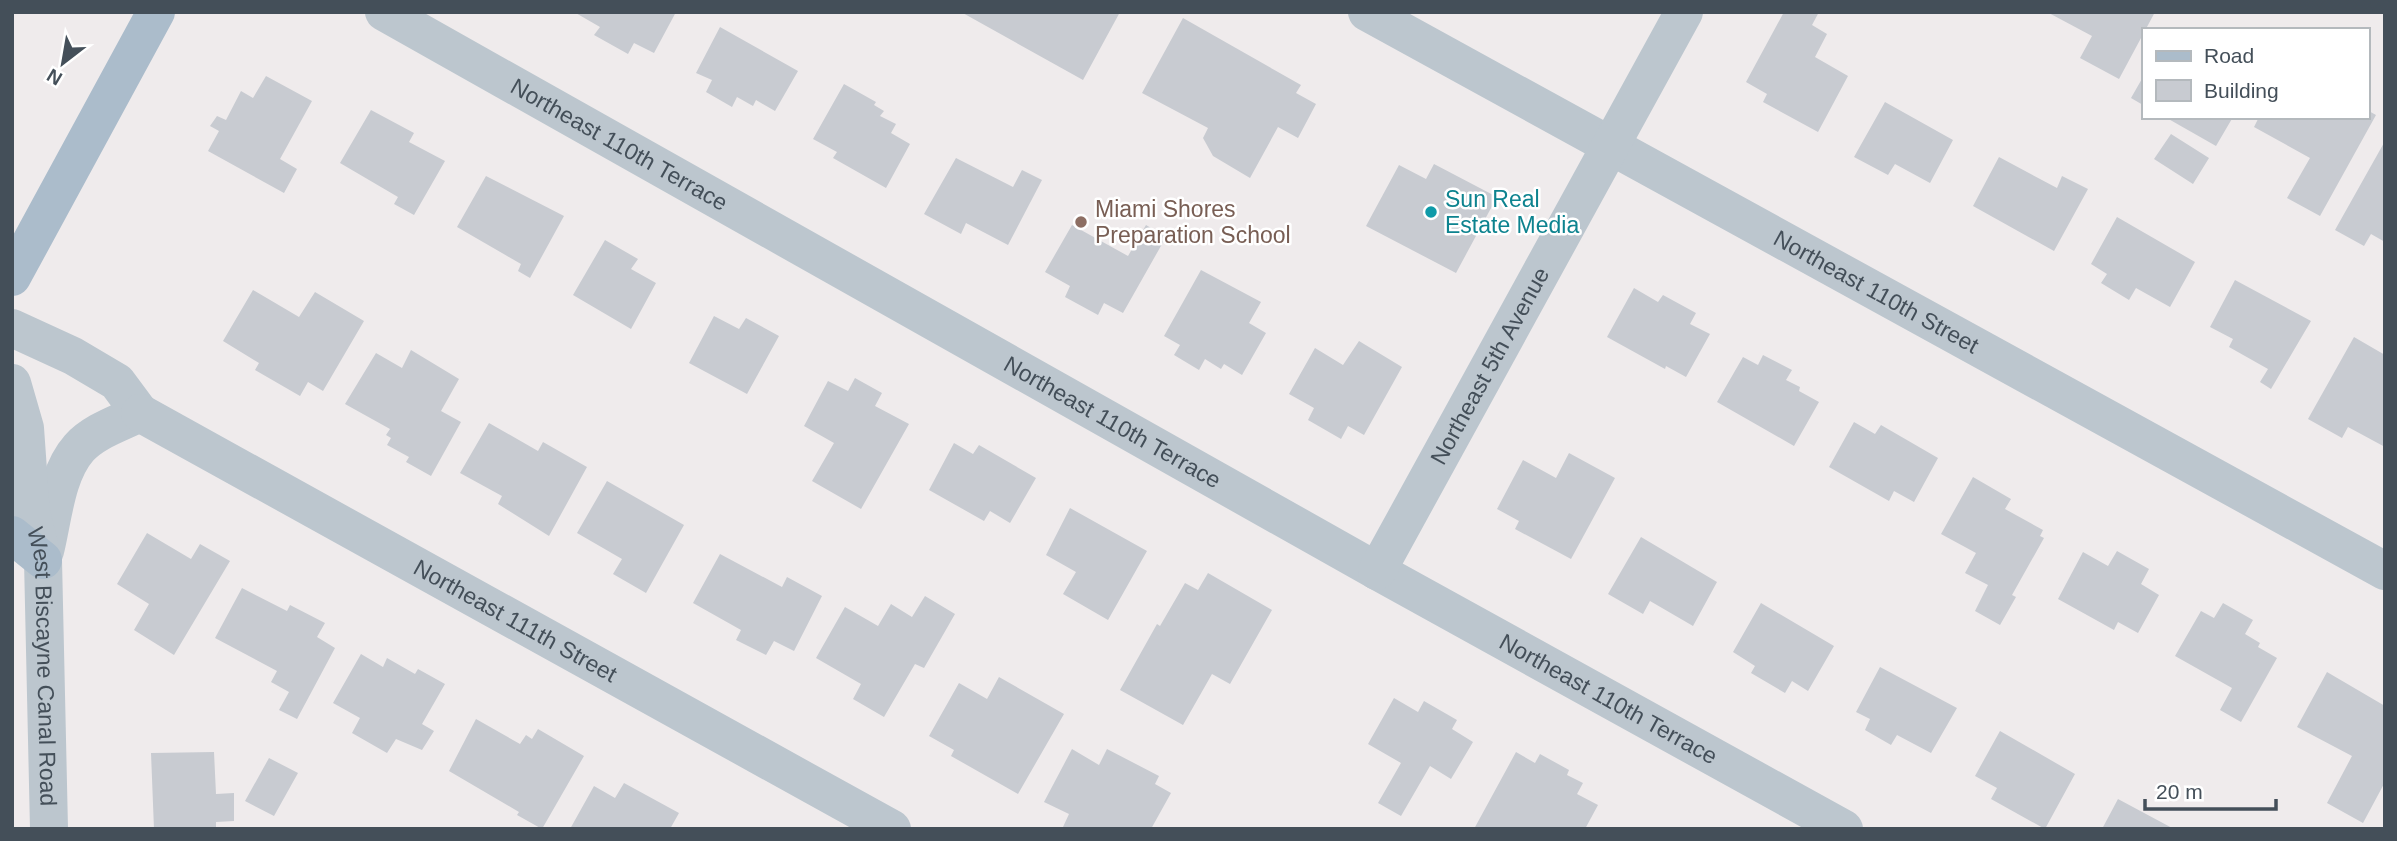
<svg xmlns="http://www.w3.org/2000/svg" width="2397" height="841" viewBox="0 0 2397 841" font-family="Helvetica,sans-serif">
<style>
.building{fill:#c8cbd1}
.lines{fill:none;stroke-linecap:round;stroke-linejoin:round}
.minor{stroke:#bcc6ce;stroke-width:38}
.major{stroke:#abbccb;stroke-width:38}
.culture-dot{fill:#0f9aa8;stroke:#fff;stroke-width:2.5}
.education-dot{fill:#8d6e63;stroke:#fff;stroke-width:2.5}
.labels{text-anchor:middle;stroke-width:5;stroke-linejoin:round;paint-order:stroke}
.street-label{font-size:23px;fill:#444f59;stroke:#fff}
.culture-label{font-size:23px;fill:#0d838f;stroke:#fff;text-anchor:start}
.education-label{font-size:23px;fill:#785e54;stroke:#fff;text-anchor:start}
</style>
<rect width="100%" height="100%" fill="#efebec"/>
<path class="building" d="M574 12H676L654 53 634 43 628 54 594 35 600 27Z
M961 12H1120L1083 80Z
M1784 12H1819L1812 25 1827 34 1815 57 1848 76 1818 132 1763 102 1767 94 1746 82Z
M2047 12H2155L2119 79 2080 58 2092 36Z
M1183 18 1301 85 1296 93 1316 104 1298 138 1278 127 1250 178 1213 156 1203 138 1208 128 1142 93Z
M720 27 798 71 775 111 756 100 753 106 737 97 732 107 706 92 712 80 696 73Z
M266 76 312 101 280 159 297 169 284 193 208 151 219 131 210 126 217 116 226 120 241 91 253 98Z
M2143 77V105L2131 98Z
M844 84 876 102 874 105 884 111 880 116 896 124 891 133 910 144 886 188 833 158 837 152 813 139Z
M1885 102 1953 140 1930 183 1895 164 1888 175 1854 157Z
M371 110 414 133 409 142 445 161 414 215 394 204 398 197 340 163Z
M2367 110 2376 115 2320 216 2287 198 2310 158 2254 127 2259 117H2367Z
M2165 117H2233L2216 146Z
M2171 134 2209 158 2193 184 2154 159Z
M2385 141V242L2371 234 2364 246 2335 230Z
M1999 157 2057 188 2062 176 2088 189 2054 251 1973 206Z
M956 158 1013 187 1022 170 1042 180 1008 245 966 223 961 234 924 214Z
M1434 164 1497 197 1456 273 1366 226 1399 165 1426 179Z
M486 176 564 216 530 278 518 271 521 264 457 227Z
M2117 217 2195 262 2170 307 2136 288 2129 300 2101 283 2107 274 2091 264Z
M1072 225 1128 256 1146 225 1166 237 1123 313 1104 303 1098 315 1065 297 1070 286 1045 272Z
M605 240 638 259 631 269 656 283 631 329 573 295Z
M1201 270 1261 302 1249 323 1266 333 1242 375 1224 364 1221 369 1205 359 1199 370 1174 355 1180 345 1164 336Z
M2235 280 2311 321 2271 389 2260 382 2268 369 2229 347 2233 339 2210 327Z
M1634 288 1658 302 1663 295 1696 313 1690 324 1710 334 1686 377 1666 366 1665 369 1607 337Z
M253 290 299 317 315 292 364 321 323 391 308 382 300 396 255 370 259 363 223 341Z
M714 316 739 329 746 318 779 336 747 394 689 363Z
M2354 337 2385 355V447L2348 427 2342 438 2308 419Z
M1359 341 1402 367 1364 435 1348 426 1341 439 1308 420 1314 408 1289 394 1315 348 1343 365Z
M411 350 459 379 441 411 461 422 431 476 406 462 409 457 387 445 391 438 386 435 390 429 345 404 376 353 402 368Z
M1763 355 1792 370 1786 380 1800 387 1799 391 1819 402 1794 446 1717 402 1743 357 1758 365Z
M855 378 882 393 875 406 909 424 861 509 812 481 834 443 804 426 828 381 848 391Z
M1854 422 1875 434 1881 425 1938 458 1914 502 1894 491 1889 501 1829 467Z
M489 423 538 451 543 442 587 467 549 536 498 504 502 496 460 473Z
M954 443 973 454 979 445 1036 478 1010 523 990 511 984 521 929 490Z
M1569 453 1615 478 1571 559 1515 529 1519 521 1497 509 1523 460 1556 478Z
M1973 477 2011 499 2005 509 2043 530 2040 536 2044 538 2012 595 2016 597 2000 625 1975 611 1988 585 1965 573 1976 553 1941 534Z
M607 481 684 525 646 593 613 574 622 559 577 533Z
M1070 508 1147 551 1108 620 1063 594 1076 572 1046 555Z
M147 533 191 559 200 544 230 561 174 655 134 630 149 604 117 584Z
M1641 537 1717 582 1693 626 1650 601 1643 614 1608 594Z
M2117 551 2149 569 2141 584 2159 595 2138 633 2118 622 2114 630 2058 599 2083 552 2108 566Z
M720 554 782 587 787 577 822 596 794 651 774 641 766 655 736 640 741 630 693 603Z
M1208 573 1272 610 1230 684 1212 674 1183 725 1120 690 1157 624 1160 626 1185 583 1198 590Z
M242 588 287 611 290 605 325 623 317 637 335 648 297 719 279 710 289 692 271 682 277 671 215 638Z
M925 596 955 614 924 668 915 664 884 717 853 699 861 684 816 658 845 607 878 626 891 604 912 617Z
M1761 603 1834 646 1808 691 1792 681 1785 693 1751 673 1755 666 1733 652Z
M2223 603 2253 620 2245 634 2260 643 2258 647 2277 658 2241 722 2220 710 2232 688 2175 656 2201 611 2214 618Z
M361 654 383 667 387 658 415 674 418 669 445 684 422 724 434 731 422 750 396 739 387 753 352 733 360 718 333 703Z
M1880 667 1957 708 1931 753 1897 735 1891 745 1865 730 1870 719 1856 712Z
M2327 672 2385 706V757L2383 760 2385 761V782L2363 823 2327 803 2352 756 2297 727Z
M999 677 1064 714 1018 794 951 756 954 750 929 736 959 683 987 699Z
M1394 698 1418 712 1424 701 1457 720 1452 729 1473 742 1451 779 1430 766 1401 816 1378 803 1401 763 1368 744Z
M476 719 520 744 526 735 532 739 538 729 584 756 542 829 517 815 519 812 449 771Z
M2000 731 2075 774 2045 829 1991 799 1997 788 1975 776Z
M1072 749 1099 765 1107 749 1159 776 1155 784 1171 793 1151 829H1067L1063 827 1069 814 1044 802Z
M214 752 216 794 234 793V821L216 822V829H154L151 753Z
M1516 752 1535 763 1540 754 1569 770 1567 775 1583 783 1577 794 1598 805 1585 829H1474Z
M269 758 298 773 274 816 245 801Z
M624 783 679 813 670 829H570L594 786 615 798Z
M2118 799 2174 829H2102Z"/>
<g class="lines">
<g class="minor">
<path id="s1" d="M384 12 1377 571 1844 829"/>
<path id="s2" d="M1367 12 2385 571"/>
<path d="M12 328 73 356 117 382 140 413C120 423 94 431 79 448 56 474 53 519 45 551"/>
<path id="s3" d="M12 383 25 428 31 513 43 560 49 829"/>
<path id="s4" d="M140 413 892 829"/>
<path id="s5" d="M1377 571 1684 12"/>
</g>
<path class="major" d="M12 277 156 12
M12 535 43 560"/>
</g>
<circle class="culture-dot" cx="1431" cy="212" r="7"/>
<circle class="education-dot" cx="1081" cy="222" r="7"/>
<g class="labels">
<g class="street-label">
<text dy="8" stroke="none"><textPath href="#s1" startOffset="270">Northeast 110th Terrace</textPath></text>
<text dy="8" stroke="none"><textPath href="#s2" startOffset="581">Northeast 110th Street</textPath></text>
<text dy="8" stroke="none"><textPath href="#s5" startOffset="234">Northeast 5th Avenue</textPath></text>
<text dy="8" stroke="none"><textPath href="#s1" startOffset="836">Northeast 110th Terrace</textPath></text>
<text dy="8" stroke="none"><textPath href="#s4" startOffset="429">Northeast 111th Street</textPath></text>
<text dy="8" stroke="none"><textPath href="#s3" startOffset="287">West Biscayne Canal Road</textPath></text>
<text dy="8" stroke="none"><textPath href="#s1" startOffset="1404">Northeast 110th Terrace</textPath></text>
</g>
<g class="culture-label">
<text x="1445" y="207">Sun Real<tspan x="1445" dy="26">Estate Media</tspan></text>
</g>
<g class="education-label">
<text x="1095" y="217">Miami Shores<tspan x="1095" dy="26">Preparation School</tspan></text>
</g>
</g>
<rect width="2397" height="841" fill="none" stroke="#444f59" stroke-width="28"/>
<rect x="2142" y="28" width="228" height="91" fill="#ffffff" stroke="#b4b9bd" stroke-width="2"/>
<rect x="2156" y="51" width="35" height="10" fill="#abbccb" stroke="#b4b9bd" stroke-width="2"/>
<text x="2204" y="63" font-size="21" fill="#444f59">Road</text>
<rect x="2156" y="80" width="35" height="21" fill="#c8cbd1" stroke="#b4b9bd" stroke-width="2"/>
<text x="2204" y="98" font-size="21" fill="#444f59">Building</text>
<g transform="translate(63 63) rotate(211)" stroke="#ffffff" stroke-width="5" paint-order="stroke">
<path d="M0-5L12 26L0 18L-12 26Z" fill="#444f59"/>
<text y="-10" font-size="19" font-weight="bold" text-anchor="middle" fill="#444f59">N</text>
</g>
<path d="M2145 799v10h131v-10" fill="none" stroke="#444f59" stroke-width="3.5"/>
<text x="2156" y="799" font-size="21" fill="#444f59" stroke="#ffffff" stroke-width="5" paint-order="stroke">20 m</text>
</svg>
